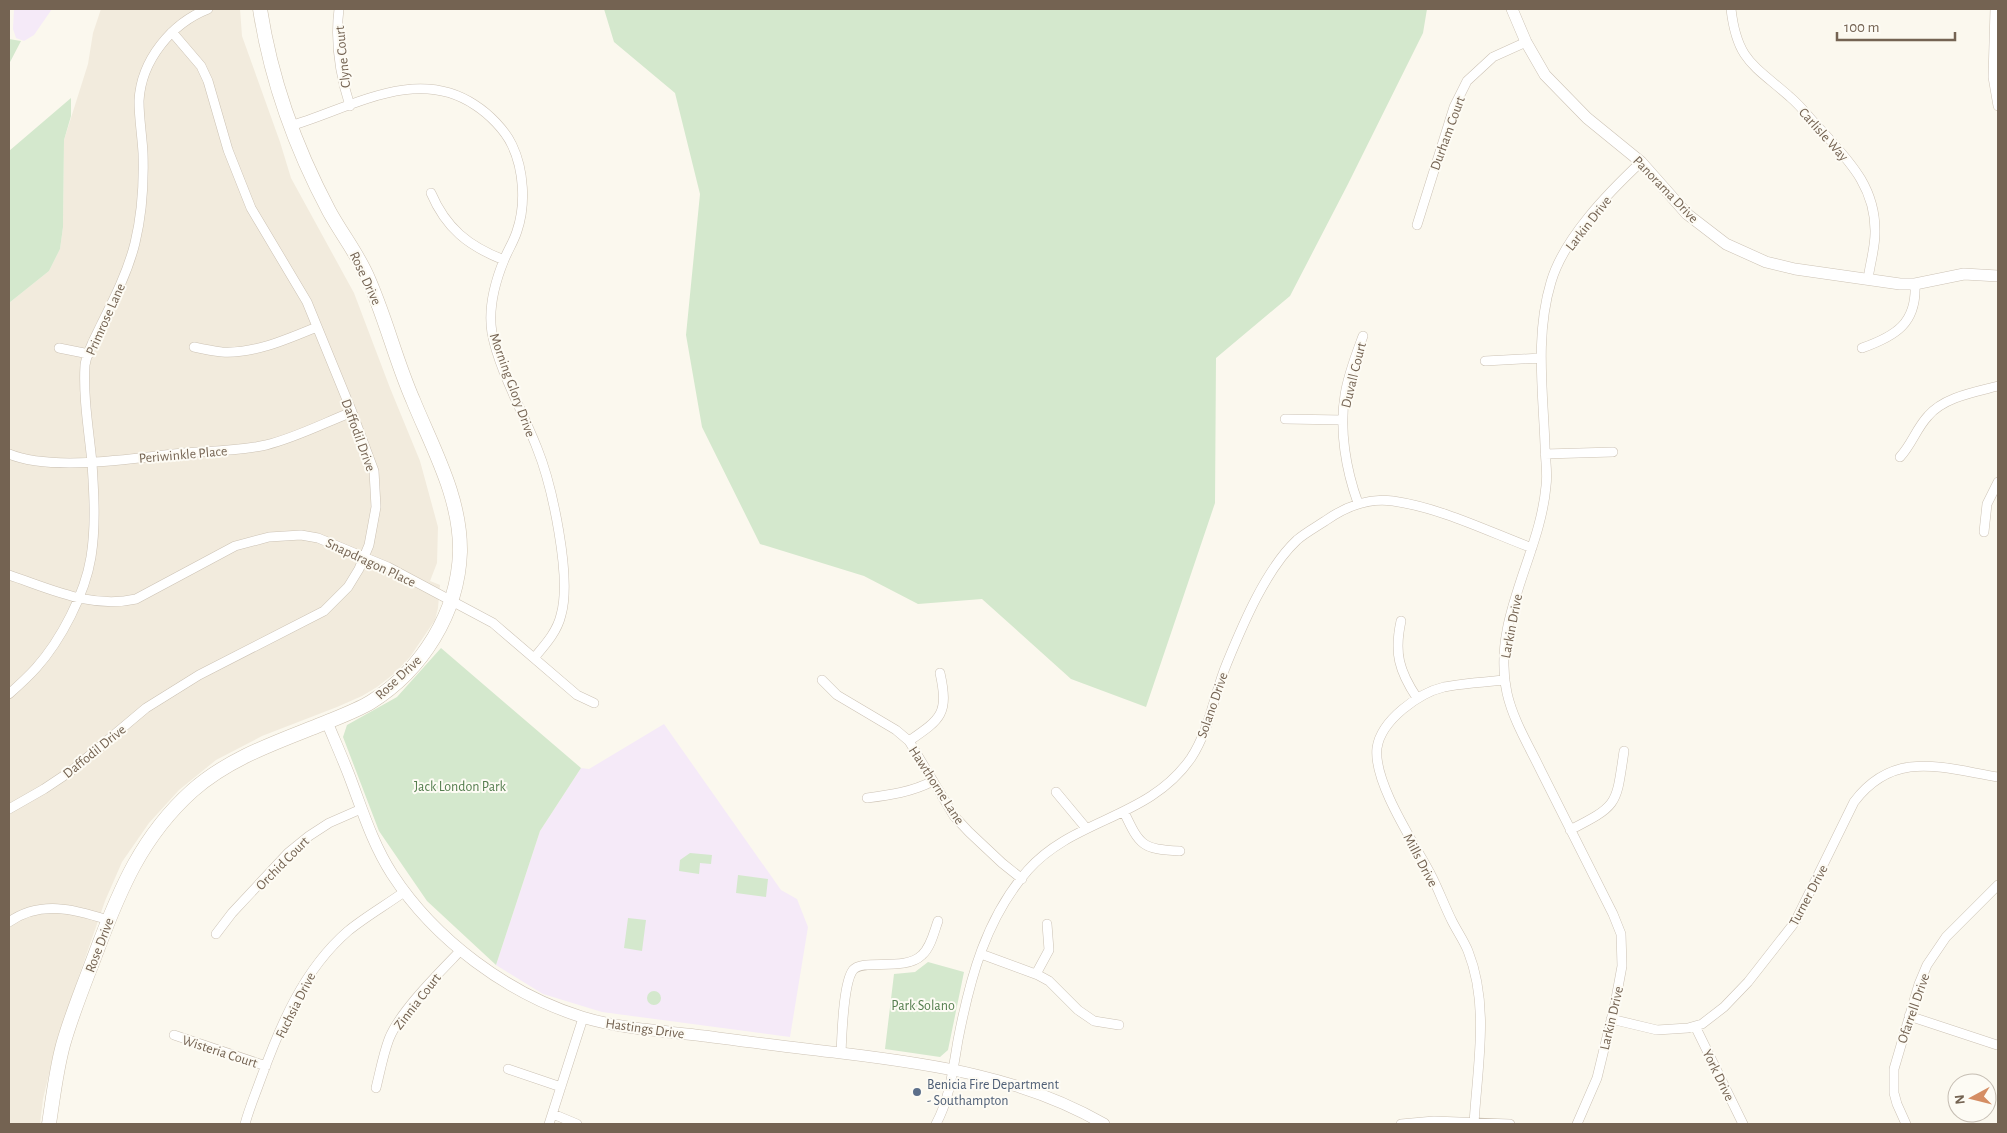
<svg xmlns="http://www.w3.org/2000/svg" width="2007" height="1133" viewBox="0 0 2007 1133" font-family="'Alegreya Sans',sans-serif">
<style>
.residential{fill:#f2ebdd}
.education{fill:#f5eaf8}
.green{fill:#d4e8cd}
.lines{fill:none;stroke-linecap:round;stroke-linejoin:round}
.minor-casing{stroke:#ccc2b4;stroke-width:10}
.tertiary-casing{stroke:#ccc2b4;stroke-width:12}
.secondary-casing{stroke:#cec3b2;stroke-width:15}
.minor{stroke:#fff;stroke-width:9}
.tertiary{stroke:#fff;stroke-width:11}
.secondary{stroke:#fff;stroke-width:14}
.service-dot{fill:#5c6f8a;stroke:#fdfbf4;stroke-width:2}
.labels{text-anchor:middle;stroke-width:4;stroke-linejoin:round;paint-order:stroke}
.street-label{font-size:14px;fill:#746352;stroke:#fdfbf4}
.park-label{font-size:14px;fill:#557e4f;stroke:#fdfbf4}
.service-label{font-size:14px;fill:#4e5e75;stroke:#fdfbf4;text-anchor:start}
</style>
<rect width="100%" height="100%" fill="#fbf8ee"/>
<path class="residential" d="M101 9H240L242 36 280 142 291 178 354 293 390 388 420 461 438 527 437 563 430 581 440 585 438 608 435 620 410 657 395 673 377 687 362 696 337 707 262 736 216 760 179 790 149 823 122 862 105 901 58 1036 43 1099 40 1124H9V303L49 271 60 249 63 227 64 140 88 64 93 33Z"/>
<path class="education" d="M14 9H52L34 35 24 41 16 38 13 29Z
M664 724 781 890 797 899 808 927 790 1037 602 1012 543 994 496 965 540 831 581 768 589 769Z"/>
<path class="green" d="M604 9H1427L1423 33 1348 184 1290 296 1216 358 1215 503 1146 707 1071 679 982 599 918 604 864 576 760 544 702 427 686 335 700 194 675 93 614 42Z
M9 39 21 41 9 64Z
M71 98V116L64 140 63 227 60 249 49 271 9 303V151Z
M441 648 581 768 540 831 496 965 427 901 379 831 343 737 347 725 397 697Z
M690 853 712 855 711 864 700 863 699 874 679 871 680 860Z
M738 875 768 879 766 897 736 893Z
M628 918 646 920 642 951 624 948Z
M928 962 964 972 948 1050 940 1057 885 1049 894 974 915 972Z
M647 998a7 7 0 1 1 14 0a7 7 0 1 1-14 0Z"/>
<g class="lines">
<g class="minor-casing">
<path id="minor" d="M339 9C335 40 340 75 350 106
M1731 9C1737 61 1754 65 1790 97 1802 107 1811 120 1822 131 1850 162 1876 188 1875 233 1875 248 1870 264 1868 279
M1995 9 1993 77 1998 106
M290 126C349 109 416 65 475 105 489 114 505 130 512 145 524 170 526 205 517 231 514 241 508 250 504 260 495 282 488 309 492 333 499 370 523 412 537 448 552 485 572 577 561 615 557 632 545 645 534 658
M431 193C446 228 468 246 504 260
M1417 225 1454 107 1467 81 1493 57 1526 42
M194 347C203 349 213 351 222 352 254 354 288 339 317 327
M59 348 89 354
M1862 348C1896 336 1917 323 1915 284
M1485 361 1541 358
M1285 419 1343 420
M9 454C53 472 135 458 183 453 210 451 239 451 266 445 295 438 324 423 352 412
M1545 454 1613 452
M1900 457C1912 444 1916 429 1928 416 1944 397 1975 392 1998 386
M1358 503C1346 470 1339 430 1345 395 1348 375 1356 355 1363 336
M1984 532 1987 504 1998 482
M9 575C51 589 91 609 136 599L235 546 269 537 301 535 318 538 388 567 493 623 577 695 594 703
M1401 621C1394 653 1399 671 1417 698
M822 680 837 695 896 730 909 741 954 816 969 832 1002 863 1022 879
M9 694C18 686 28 677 36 668 61 640 85 594 91 557 96 526 94 494 92 463 89 431 83 398 85 365 87 351 96 336 102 323 115 297 128 271 135 243 142 214 144 183 143 153 142 135 139 118 139 101 141 60 172 23 208 9
M909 741C941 719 949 714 940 673
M1056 792 1086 828
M867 798C890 795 912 792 933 781
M9 809 44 789 71 771 146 708 199 675 324 611 348 587 359 569 369 545 376 507 374 471 352 412 307 302 251 208 228 150 208 81 201 66 172 32
M1124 812C1140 846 1142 849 1180 851
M1570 830C1619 805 1616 805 1624 751
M9 922C40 900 74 909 108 920
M216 934 232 913 288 853 309 836 329 823 361 809
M981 954 1038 975 1049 981 1078 1010 1094 1021 1119 1025
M1036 974 1049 950 1047 924
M1909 1016 1997 1045
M1611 1019 1657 1030 1688 1028 1702 1024 1724 1007 1748 982 1795 922 1854 802C1894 749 1942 768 1998 777
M1695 1026 1743 1124
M174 1035 266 1066
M841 1053C842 1035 843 983 853 970 863 958 905 972 922 955 931 947 934 932 938 921
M508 1069 561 1087
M376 1088C380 1072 383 1055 389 1039 400 1011 439 973 461 950
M553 1114 577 1124
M245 1124C249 1109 255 1095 260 1081 280 1026 303 970 348 931 365 917 386 905 404 892
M549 1124 583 1018
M936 1124C950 1098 953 1069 958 1040 970 978 986 918 1028 870 1074 818 1149 819 1191 758 1210 729 1214 694 1227 663 1243 624 1266 569 1297 540 1305 533 1316 527 1325 521 1345 507 1368 497 1393 501 1441 508 1487 531 1532 548
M1401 1124 1434 1121 1510 1124
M1474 1124C1477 1068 1490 1006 1468 951 1464 941 1457 931 1452 921 1444 905 1438 888 1430 873 1414 843 1373 782 1377 748 1381 720 1419 693 1444 687 1464 683 1485 682 1505 680
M1577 1124 1597 1078 1615 1004 1622 966 1621 934 1613 914C1589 867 1565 819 1541 771 1529 746 1513 720 1507 693 1491 620 1540 556 1546 486 1548 473 1545 458 1545 445 1543 391 1535 335 1551 282 1564 238 1608 193 1641 162
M1906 1124 1897 1104 1894 1093V1069L1919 984 1927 965 1946 937 1998 885"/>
</g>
<g class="tertiary-casing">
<path id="tertiary" d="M1512 9 1526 42 1545 75 1587 118 1641 162 1687 214 1726 244 1766 262 1795 269 1900 284H1915L1964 274 1998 276
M327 722C334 739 342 757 349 775 362 809 372 843 392 874 435 940 508 994 582 1017 621 1029 664 1031 704 1036 750 1042 795 1048 841 1053 932 1064 1023 1077 1104 1124"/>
</g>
<g class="secondary-casing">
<path id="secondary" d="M49 1124C53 1098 56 1071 63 1045 72 1013 85 982 97 950 120 889 142 836 192 791 229 758 277 742 322 724 339 717 356 711 371 702 422 670 458 613 460 552 461 498 433 449 413 400 395 359 385 315 366 274 356 252 341 233 329 211 295 147 271 80 260 9"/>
</g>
<use href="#minor" class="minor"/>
<use href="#tertiary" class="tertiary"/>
<use href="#secondary" class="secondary"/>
</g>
<circle class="service-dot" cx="917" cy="1092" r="5"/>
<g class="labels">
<g class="street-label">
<text transform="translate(342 57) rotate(-96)" y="5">Clyne Court</text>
<text transform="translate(1447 133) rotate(-70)" y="5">Durham Court</text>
<text transform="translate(1824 134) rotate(48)" y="5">Carlisle Way</text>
<text transform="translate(1666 189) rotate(46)" y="5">Panorama Drive</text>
<text transform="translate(1588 223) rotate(-52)" y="5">Larkin Drive</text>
<text transform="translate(366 278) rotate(65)" y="5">Rose Drive</text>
<text transform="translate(105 319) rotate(-66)" y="5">Primrose Lane</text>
<text transform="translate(1353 375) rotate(-76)" y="5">Duvall Court</text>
<text transform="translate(513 385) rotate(70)" y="5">Morning Glory Drive</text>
<text transform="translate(359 435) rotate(70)" y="5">Daffodil Drive</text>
<text transform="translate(183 454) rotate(-5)" y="5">Periwinkle Place</text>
<text transform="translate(371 562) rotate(25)" y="5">Snapdragon Place</text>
<text transform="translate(1511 626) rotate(-79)" y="5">Larkin Drive</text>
<text transform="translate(398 677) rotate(-43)" y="5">Rose Drive</text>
<text transform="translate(1212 705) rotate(-71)" y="5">Solano Drive</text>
<text transform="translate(94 751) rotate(-39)" y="5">Daffodil Drive</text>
<text transform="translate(937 785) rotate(57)" y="5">Hawthorne Lane</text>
<text transform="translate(1421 860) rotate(62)" y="5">Mills Drive</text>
<text transform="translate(282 863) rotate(-45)" y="5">Orchid Court</text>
<text transform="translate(1808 895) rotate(-62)" y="5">Turner Drive</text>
<text transform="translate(99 945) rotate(-69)" y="5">Rose Drive</text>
<text transform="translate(417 1001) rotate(-52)" y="5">Zinnia Court</text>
<text transform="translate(295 1005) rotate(-63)" y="5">Fuchsia Drive</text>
<text transform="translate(1913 1008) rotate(-71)" y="5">Ofarrell Drive</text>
<text transform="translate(1611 1018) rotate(-77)" y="5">Larkin Drive</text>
<text transform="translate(645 1028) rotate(8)" y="5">Hastings Drive</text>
<text transform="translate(220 1051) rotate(18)" y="5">Wisteria Court</text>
<text transform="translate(1719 1075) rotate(64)" y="5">York Drive</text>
</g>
<g class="park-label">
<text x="460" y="791">Jack London Park</text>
<text x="923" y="1010">Park Solano</text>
</g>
<g class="service-label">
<text x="927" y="1089">Benicia Fire Department<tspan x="927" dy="16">- Southampton</tspan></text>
</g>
</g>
<rect width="2007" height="1133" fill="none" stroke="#746352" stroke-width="20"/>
<g transform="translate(1972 1098) rotate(263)"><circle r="24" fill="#fdfbf4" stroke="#c6beb3"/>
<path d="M0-4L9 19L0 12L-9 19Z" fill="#d58d63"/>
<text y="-8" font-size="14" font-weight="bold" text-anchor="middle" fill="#746352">N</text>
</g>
<path d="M1837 32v8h118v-8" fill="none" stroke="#746352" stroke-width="2.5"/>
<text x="1844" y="32" font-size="15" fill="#746352" stroke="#fdfbf4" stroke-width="4" paint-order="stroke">100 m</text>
</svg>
